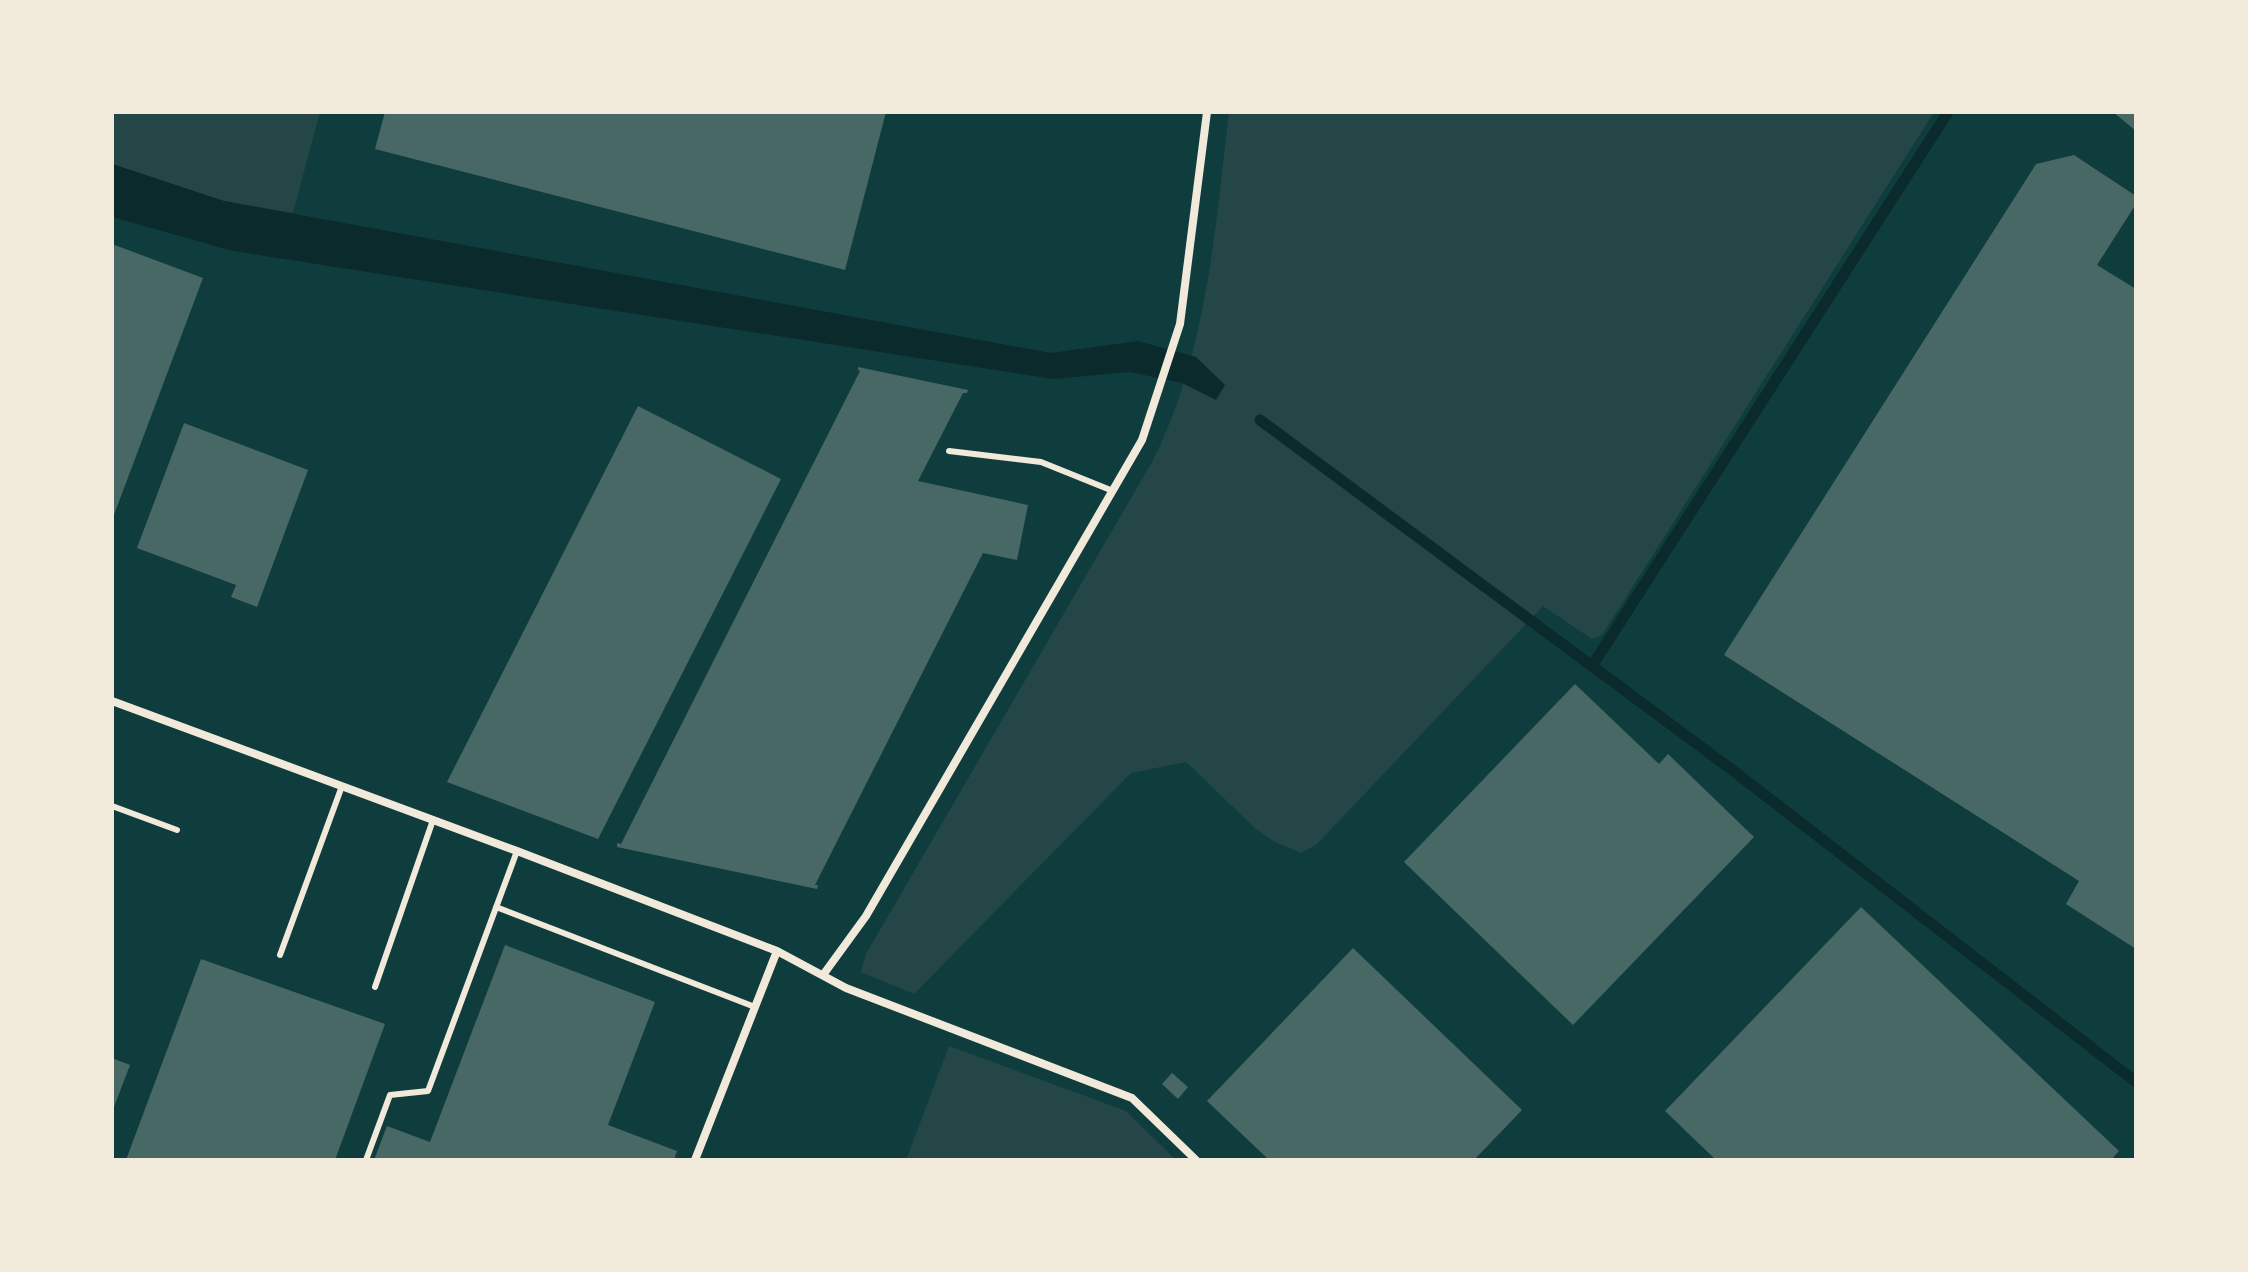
<svg xmlns="http://www.w3.org/2000/svg" width="2248" height="1272" viewBox="0 0 2248 1272" font-family="'Fira Sans',sans-serif">
<style>
.green{fill:#244646}
.water{fill:#0a2a2b}
.lines{fill:none;stroke-linecap:round;stroke-linejoin:round}
.stream{stroke:#0a2a2b;stroke-width:11}
.building{fill:#486865}
.service{stroke:#f1e9da;stroke-width:6}
.minor{stroke:#f1e9da;stroke-width:8}
</style>
<rect width="100%" height="100%" fill="#0f3d3e"/>
<path class="green" d="M112 112H320L293 213 224 201 112 164Z
M1229 112H1934L1602 635 1592 639 1543 606 1316 845 1301 853 1275 842 1256 829 1186 762 1131 773 914 994 861 972 866 954 1152 462C1207 354 1215 230 1229 112Z
M949 1046 1126 1111 1176 1160H906Z"/>
<path class="water" d="M112 164 224 201 1051 353 1138 341 1196 357 1225 385 1216 400 1182 383 1130 372 1053 379 233 251 112 217Z"/>
<g class="lines">
<path class="stream" d="M1260 420 1735 772 2136 1082
M1592 666 1948 112"/>
</g>
<path class="building" d="M385 112H886L845 270 375 149Z
M2113 112H2136V131Z
M2074 155 2136 196V204L2097 265 2136 289V949L2066 904 2079 881 1724 655 2036 164Z
M112 244 203 278 112 520Z
M858 367 968 390 967 393H963L918 481 1028 505 1017 560 983 553 815 885H818L817 889 617 847V843L621 844 860 371 858 370Z
M638 406 781 479 598 839 447 782Z
M184 423 308 470 257 607 231 597 236 585 137 548Z
M1575 684 1659 764 1668 754 1754 837 1573 1025 1404 862Z
M1861 907 2119 1151 2111 1160H1716L1665 1111Z
M505 945 655 1002 608 1125 677 1151 674 1160H374L387 1126 430 1142Z
M1353 948 1522 1110 1474 1160H1269L1207 1101Z
M201 959 385 1024 335 1160H126Z
M112 1058 130 1065 112 1112Z
M1172 1073 1188 1087 1178 1099 1162 1084Z"/>
<g class="lines">
<path class="service" d="M949 451 1041 462 1113 491
M112 806 177 830
M496 907 755 1007
M280 955 342 786
M375 987 433 820
M366 1160 390 1095 428 1091 517 851"/>
<path class="minor" d="M112 701 517 851 777 951 846 988 1132 1098 1196 1160
M823 975 866 916 1142 440 1180 324 1207 112
M695 1160 777 951"/>
</g>
<rect width="2248" height="1272" fill="none" stroke="#f1e9da" stroke-width="228"/>
</svg>
